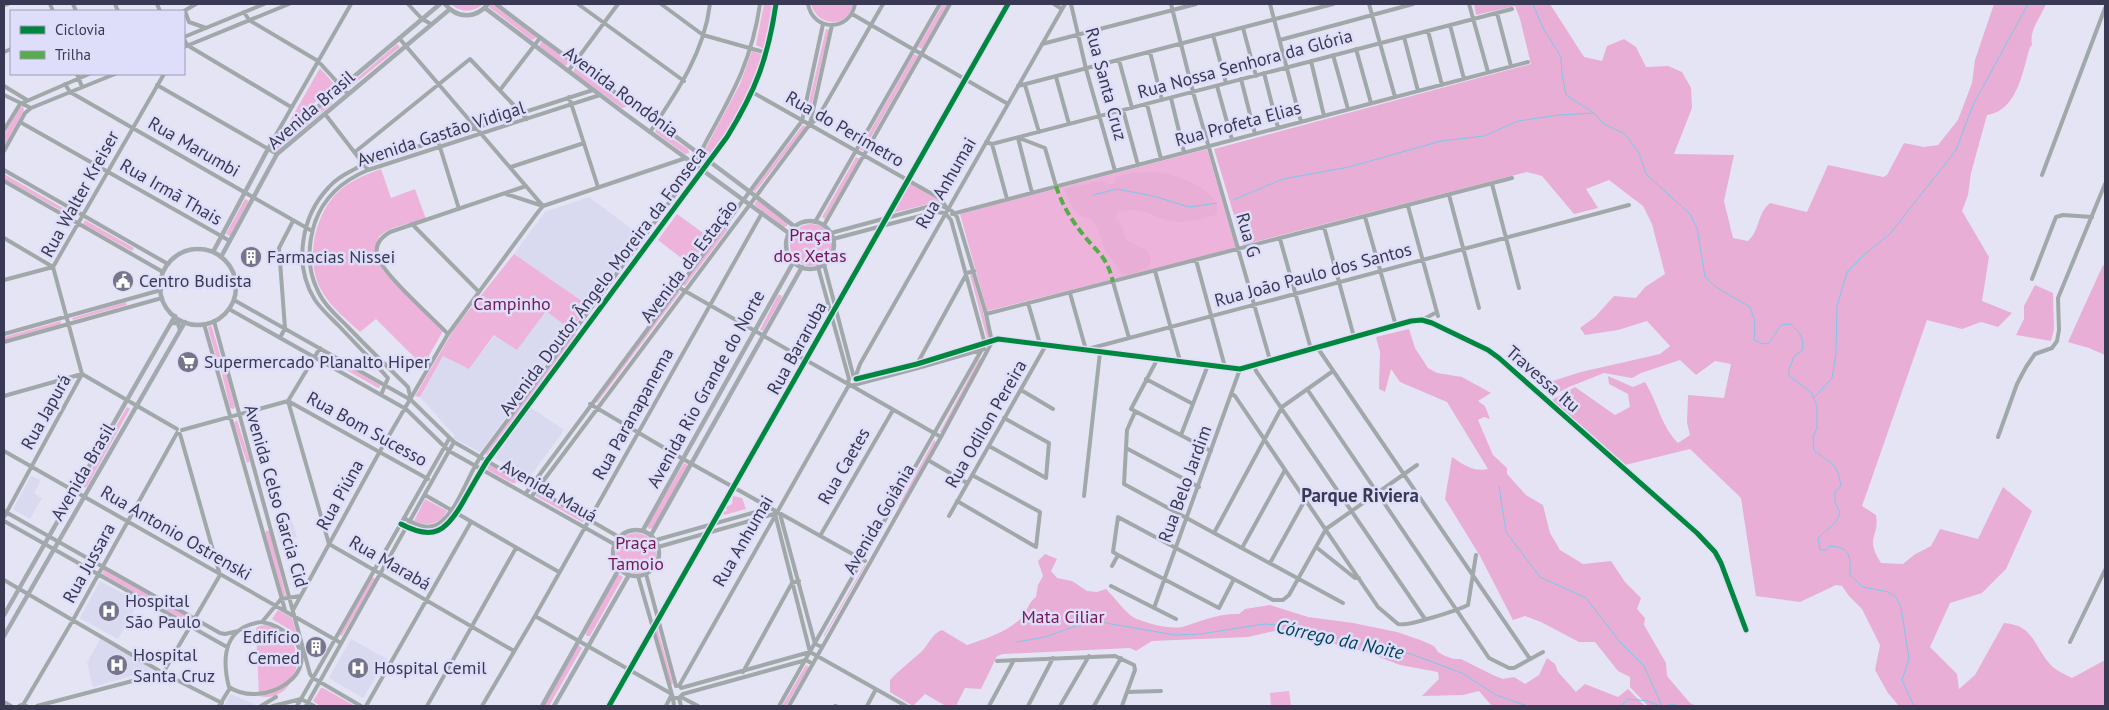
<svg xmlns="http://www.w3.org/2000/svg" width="2109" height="710" viewBox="0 0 2109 710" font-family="'PT Sans',sans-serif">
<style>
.built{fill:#d9d9f0}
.green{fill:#edb3db}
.forest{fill:#e8aed6}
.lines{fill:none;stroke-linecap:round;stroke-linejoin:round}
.stream{stroke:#7ac9eb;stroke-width:1}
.minor{stroke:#a0a8a9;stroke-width:4}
.major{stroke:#a2aaae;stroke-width:4.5}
.quiet{stroke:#55ac48;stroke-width:4;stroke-dasharray:8 4;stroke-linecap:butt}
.cycleway-casing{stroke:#dfdefa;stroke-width:8}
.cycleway{stroke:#00873e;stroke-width:5}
.labels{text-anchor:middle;stroke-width:5;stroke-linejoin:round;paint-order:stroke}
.street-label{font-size:18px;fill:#3a3954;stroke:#dfdefa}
.park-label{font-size:18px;fill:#751754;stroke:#dfdefa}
.poi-label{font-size:18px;fill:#3a3954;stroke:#dfdefa;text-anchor:start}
.neighbourhood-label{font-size:19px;font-weight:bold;fill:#3a3954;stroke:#dfdefa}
.water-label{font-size:19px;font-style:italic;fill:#00445a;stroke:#dfdefa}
</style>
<rect width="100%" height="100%" fill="#e5e4f4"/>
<path class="built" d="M589 197 641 236 589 306 514 254 545 212Z
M546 311 571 330 480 452 453 438 455 436 420 397 443 356 469 369 495 335 517 349Z
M530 407 564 430 529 478 495 458Z
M31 476 41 480 34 493 42 498 30 519 13 509Z
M292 521 297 537 280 542 275 525Z
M100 581 139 602 118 639 80 618Z
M100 639 142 662 152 670 93 687 87 663Z
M351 639 387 659 363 698 329 678Z
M231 694 254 704 256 706H224Z"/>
<path class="green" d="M451 4H483C473 13 461 13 451 4Z
M492 4 536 37V38L532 40 489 7Z
M764 4 773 6 765 49H764L756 45Z
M811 4H853C848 29 817 27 811 4Z
M943 4H948L922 49 918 47Z
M826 29 829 30 809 116 806 115Z
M542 41 568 61 567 65H564L539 46Z
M397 44 400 47 349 88 348 86Z
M752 51 763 55C753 86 732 135 708 158L702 155 740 84Z
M914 54 918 56 863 151 860 149Z
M320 68 335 85 287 126Z
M575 68 626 105V107L622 108 573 72Z
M329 100 332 104 278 149H276L275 146Z
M23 106 24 110 4 147V135L19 108Z
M803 125 806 127 755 192 753 190Z
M657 129 688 149 689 153 685 154 655 132Z
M1207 149 1236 248 987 311 960 214Z
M856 157 860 159 825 219 822 217Z
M381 169 391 198 415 189 426 219C412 223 389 226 379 237 376 242 374 250 375 256 379 272 429 316 443 331L423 366 376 319 360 332C347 320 332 308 323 293 304 263 314 216 337 193 349 181 365 175 381 169Z
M4 174 75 215V218L4 179Z
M909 183 940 201 893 213Z
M245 199 249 201 230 236 226 234Z
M758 200 788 223 787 226 784 227 755 205V202Z
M677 214 710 238 689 264 658 240Z
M85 220 134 248 132 251 83 224Z
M790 245a21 21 0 1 1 42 0a21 21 0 1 1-42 0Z
M725 227 728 229 685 286 682 284Z
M514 254 589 306 571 330 546 311 517 350 494 335 469 369 443 356 420 397 415 396 454 329Z
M972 274 990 337 987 338 970 275Z
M678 290 680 292 597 403 594 401Z
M778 295H781L782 297 763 331 760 330Z
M126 302 127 305 73 320 72 318Z
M61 321V324L4 340V337Z
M210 325 212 327 222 362 221 365 218 363 208 328Z
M575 333 577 335 487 455 485 454Z
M322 353H325L380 385V387L378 388 322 356Z
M982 358 942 432H940L979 359Z
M221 370 226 372 235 407 233 409 230 408Z
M127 407 130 409 86 488 82 486Z
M237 420 250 461 247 463 234 423Z
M934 440 936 442 900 506 898 507Z
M684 463 688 465 687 468 653 528 649 529 647 526Z
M490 465 515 479 516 483H512L488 470 487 466Z
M537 492 584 519V521L582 522 536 496Z
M733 496 742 498 746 509 724 515 723 512 727 511 726 507 732 504Z
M425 499 447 511C440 524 427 527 414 521Z
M267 530 270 532 286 596H282L265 533Z
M616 553a20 20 0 1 1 40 0a20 20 0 1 1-40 0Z
M865 564V566L824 637V635Z
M104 569 190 617 187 622 102 574Z
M618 574 623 577 590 636H587L585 633Z
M372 577 376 579 342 636 339 635Z
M278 610 292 618 297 634 272 619Z
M264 625C316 631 300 706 259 696L256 629 257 627Z
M657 627 673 683 672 685 670 684 655 629Z
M578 645 582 648 549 706H543Z
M806 665 809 667 786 706H782Z
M321 688H323L355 706H320L313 701Z
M1289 691 1291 706H1271L1270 693Z"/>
<path class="forest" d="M1474 4H1550L1584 57 1602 61 1607 46 1624 39 1636 47 1646 67 1668 66 1682 72 1691 88 1692 108 1674 154 1734 155 1724 201 1733 238 1748 241C1761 229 1756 215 1770 203L1807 212 1828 165 1883 177 1887 175 1904 143 1924 147 1938 145 1958 120 1972 83 1975 60 1994 4H2046C2041 17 2029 29 2032 45L2030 47C2022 72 2018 110 1987 115L1971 173 1968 195 1962 211 1989 257 1982 301 2012 313 1998 327 1981 322 1962 329 1927 320 1862 506 1876 515C1880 538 1864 536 1881 563L1903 564 1914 555 1931 546 1940 529 1978 539 2003 487 2032 511 2006 569 1982 593 1950 603 1930 647 1957 674 1959 689 1975 675 2004 623C2033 625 2033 644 2049 663 2054 670 2065 674 2072 678L2105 660V706H1899L1888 693 1875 670 1880 645 1862 609 1849 596 1842 586 1836 585 1800 602 1756 596 1741 498 1690 449 1625 465 1552 400 1575 387 1615 415 1630 407 1628 394 1609 384 1608 376 1633 387 1645 382C1658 403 1661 426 1678 443L1690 435 1687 423 1688 395 1724 398 1731 364 1715 361 1696 375 1680 360 1641 373 1632 378 1604 373 1569 387 1551 396 1540 387 1543 384 1581 372 1660 354 1670 346 1647 321 1618 330 1585 335 1580 328 1595 317 1614 296 1636 298 1645 287 1665 274 1652 224 1643 206 1609 180 1586 189 1598 208 1574 214 1542 176 1527 172 1243 245 1214 149 1531 64 1520 19 1515 6 1476 15Z
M1157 172C1176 175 1223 190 1217 214 1204 219 1184 224 1171 221 1150 216 1141 205 1118 212L1115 218 1121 224 1126 240 1146 250 1151 258 1149 266 1139 272 1127 275 1120 271 1105 250 1097 227 1091 219 1080 216 1073 209 1064 189 1101 181 1108 184H1114L1115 177 1133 173Z
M2103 265 2105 267V355L2089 348 2068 342Z
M2035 285 2053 293 2054 329 2051 341 2016 335 2024 319V306Z
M1409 329 1415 348 1428 368 1437 373 1462 377 1491 393 1478 401 1485 406 1490 419 1484 417 1478 420 1493 455 1507 468V474L1526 495 1543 505 1550 533 1560 550 1583 564 1611 561 1625 582 1641 598 1637 609 1645 618 1644 625 1666 663 1667 676 1690 703 1697 706H1648L1630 687V677L1618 671 1595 642H1579L1541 622 1525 616 1513 620 1480 556 1445 499 1452 457C1464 465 1473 472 1488 469L1447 402 1400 382 1391 369 1385 392 1379 389 1380 352 1376 337Z
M1045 554 1057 559 1051 571 1057 578 1072 581 1087 591 1097 592 1106 589C1114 597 1121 607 1130 615 1138 622 1172 630 1182 627 1201 621 1219 613 1239 614L1245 609 1270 605 1308 617 1353 623 1397 632 1423 641 1434 646 1438 652 1445 656 1454 659H1461L1493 675 1503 679 1514 677 1525 684 1539 675 1547 658 1555 664 1558 672 1576 692 1585 684 1618 697 1628 689 1645 706H1492L1479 691 1463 695 1422 696 1439 679 1438 672 1400 665 1366 652 1323 641 1307 639 1279 630 1248 637 1152 641 1136 651 1130 648 1003 654 997 656 981 689 965 688 956 706H946L925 694 913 706 890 692V680C899 670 910 662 920 653 929 645 931 634 942 630L967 645C987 638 1009 632 1023 616 1028 609 1028 603 1036 597L1038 585 1043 576 1038 561Z"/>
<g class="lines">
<path class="stream" d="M1533 4 1543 28 1561 57 1562 74 1566 95 1594 113 1604 124 1625 134 1639 153 1646 174 1690 214 1697 228 1705 277 1716 287 1750 307 1755 322 1754 340 1763 344 1769 343 1781 325 1791 324C1800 333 1805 339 1802 351L1794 356 1789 370V376L1811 392 1817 406V428L1813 437 1814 450C1831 466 1835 458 1841 485L1835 492V502L1840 513C1833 530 1827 526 1818 539L1820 550H1826L1829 546C1852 547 1850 557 1850 575L1863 587 1888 592 1896 597 1901 607 1909 659 1902 680 1914 706
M1093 195 1117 189 1153 196 1189 207 1217 203
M1233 200 1283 179 1349 167 1441 141 1484 136 1518 121 1559 115 1594 113
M1814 398 1832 378 1836 353 1837 306 1847 272 1865 254 1889 235 1956 150 1973 105 2028 4
M1499 486 1506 532 1540 577 1586 598 1620 642 1644 666 1662 706
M1017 642 1045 637 1082 624 1100 622 1175 635 1200 634 1264 624 1291 626 1377 648 1411 654 1462 673 1496 695 1527 706
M1621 706 1628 699 1648 701 1660 706
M1666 706 1673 704 1678 706"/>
<path class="minor" d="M50 4 53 11
M73 4 76 11
M115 4 118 11
M157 4 160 11
M408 4 422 19 431 24
M578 4 684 81
M661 4 703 35 767 53
M808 4C813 32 850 32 855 4
M1054 4 1062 9
M1071 4 1086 69 1115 171
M1171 4 1193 92 1270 360
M1270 4 1301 122
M1369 4 1395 97
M1469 4 1488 72
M4 5 8 4
M184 11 196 4
M185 11 189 22 206 28
M244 12 249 20 318 61 348 94
M1497 13 1511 66
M852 14 1008 104
M1450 25 1464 79
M1243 28 1256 76
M1428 31 1442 85
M1213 35 1226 83
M184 37 264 4
M1404 37 1418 91
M399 38 543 206
M184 39 187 45 291 107
M1280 40 1413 4
M1042 44 1196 4
M184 47 289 4
M1356 49 1371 103
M4 52 11 49
M1150 52 1162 100
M1333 55 1348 109
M1119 60 1132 108
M1311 61 1324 116
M569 70 618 4
M1264 73 1278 128
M77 74 82 87
M164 74 53 267 82 374 177 429
M1056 77 1069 124
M1241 79 1255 134
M65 84 70 92 312 231
M157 85 277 154
M1025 85 1039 132
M4 86 27 100
M1018 86 1333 4
M1217 86 1232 140
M500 90 540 38
M752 92 941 199 946 207
M4 95 31 108
M569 97 598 187
M1171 98 1184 152
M1147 104 1161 159
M1123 110 1138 165
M325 114 368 170
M20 122 230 241
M810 124 817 119 883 4
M4 130 20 104 89 74
M650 132C677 92 704 53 710 4
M1018 138 1032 193
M1019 138 1045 148 1056 186
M986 142 992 144 1512 9
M439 144 459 209
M992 144 1007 199
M269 147 351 4
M4 151 25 113 31 108 115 74
M355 152 470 59 527 119
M511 167 584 143
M4 170 168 264
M2042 175 2105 8
M4 181 163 272
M1492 184 1519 288
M506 194 543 206
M1449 195 1479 308
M1408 206 1438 316
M952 214 1528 62
M1365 217 1396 326
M815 222 940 4
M412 224 479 292
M824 225 950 4
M1324 227 1354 337
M4 238 53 267
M1280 239 1311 349
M1196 260 1225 367
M824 264 854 378
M818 267 849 379 848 382 850 386 918 368 984 349
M1155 271 1180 361
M2032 279 2056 217 2063 215 2092 217
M4 280 53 267
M1113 282 1129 338
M678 287 848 384
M1070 293 1086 350
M234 300 411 400 454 442 619 537
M1028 303 1040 344
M229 309 406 409 449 451 614 544
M986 314 1512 178
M1422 320 1437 312
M214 321 310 674 313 678 361 706
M204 324 285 610
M4 334 161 290
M448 334C434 319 379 271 377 254 375 243 382 237 390 232L526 186
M280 338 285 328 279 248 293 221
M4 342 162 298
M1317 347 1530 659
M1088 349 1629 205
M1158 358 1131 409 1211 451
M917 364 967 273 974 271
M1254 365 1256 371 1425 619
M855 378 860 364 1065 4
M856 379 917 364 998 339 1240 369 1411 321 1422 320 1432 323 1488 350 1499 358 1697 533 1715 552 1721 563 1746 630
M1146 379 1193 404
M852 386 941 437
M1307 389 1489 658 1509 668H1514L1543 652
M1021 390 1053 409
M1232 394 1235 396 1378 607 1398 624C1407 627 1458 610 1468 605L1476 555
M381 395 388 378C372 360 355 343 338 325 330 317 321 309 315 300 293 265 301 216 329 187 338 176 352 171 364 164L593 90
M4 396 82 374
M411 400 408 387C388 367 368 348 348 327 337 316 323 304 317 289 307 268 308 244 315 222 324 197 344 180 368 170L600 95
M288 401 329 544 514 651
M288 401 428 479
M590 404 683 459 865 561
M1135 412 1127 430 1124 484 1343 603
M182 430 288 401 320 348
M1181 435 1208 365
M1998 437 2017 384 2026 367 2035 354 2052 348 2057 341 2059 330 2058 298 2105 184
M989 446 1046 478 1049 443 1004 418
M1126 448 1199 487
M4 451 341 643
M928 460 967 483
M526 493 802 121 823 24
M425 495 559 572
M532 496 810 124 832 25
M1084 496 1100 352
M957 501 1036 547 1040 512 972 475
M4 511 220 633 225 634 238 631
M775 514 810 652
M780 514 815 644 822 647
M949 516 1046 345
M4 517 82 374
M404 518C416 525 430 532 442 521 459 507 469 472 483 453 550 363 618 273 684 182 694 168 700 153 708 138 734 91 752 59 760 4
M4 521 227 647
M401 524C433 541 446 532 463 502 471 488 479 474 487 461L727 137C756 90 768 58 776 4
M1214 533 1282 407 1333 371
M820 536 893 410
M656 540 770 508
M658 547 774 514
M1316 547 1355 578H1359
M1242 548 1285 470
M1270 563 1305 500
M1112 566 1118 555
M646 574 676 686
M638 576 673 698H679L683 694 806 660 813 664
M1234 579 1219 608 1118 555 1113 552 1118 517 1273 600H1283L1289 595 1326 529 1417 465
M4 580 163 673 222 703
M1111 586 1176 619
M1154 608 1240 369
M293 610 380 451 448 334 538 212 543 206 686 158
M535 616 670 693
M262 622C273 624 282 628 290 636 328 672 263 710 229 687 221 656 225 626 262 622Z
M262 622 281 599 300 596
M2070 642 2105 570
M810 652 906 706
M997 661 1115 656 1134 665 1135 670 1127 692
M743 672 792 583 799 581
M679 686 849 385
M681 688 810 652
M681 697 698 706
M673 698 674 706
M679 698 681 706
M4 702 11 706
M23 705 73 620 177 433
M19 706 22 705 26 706
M37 706 163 673 220 575 180 434
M219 706 230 688
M261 706 276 697
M273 706 301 699 314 706
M297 706 449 439
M306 706 454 442
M366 706 471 522
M427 706 516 548
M482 706 535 616 762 213
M609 706 1008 4
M666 706 671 696
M779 706 985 344 951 220 945 213 935 212 833 239
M789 706 941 437 992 342 986 314 957 217 952 211 938 204 831 233
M835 706H836
M867 706 876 689
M989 706 1014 660
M1028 706 1053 658
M1060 706 1089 656
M1094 706 1121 658
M1122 706 1127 692 1161 691"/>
<path class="major" d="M445 4C457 19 476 19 488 4
M496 4C594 80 698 149 795 227
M485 8 624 113 790 234
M786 245a24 24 0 1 1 48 0a24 24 0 1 1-48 0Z
M160 287a38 38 0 1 1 76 0a38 38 0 1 1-76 0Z
M213 252 268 149 440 4
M221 257 277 154 450 9
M172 323H178L180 330
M613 553a23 23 0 1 1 46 0a23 23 0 1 1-46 0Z
M643 530 794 261
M651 535 802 267
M4 615 175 316
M4 636 185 322
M542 706 619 569
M554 706 629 575"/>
<path class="quiet" d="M1056 186C1062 205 1072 221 1085 237 1099 254 1107 257 1113 282"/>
<g class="cycleway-casing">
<path id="cycleway" d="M856 379 917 364 998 339 1240 369 1411 321 1422 320 1432 323 1488 350 1499 358 1697 533 1715 552 1721 563 1746 630
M401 524C433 541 446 532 463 502 471 488 479 474 487 461L727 137C756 90 768 58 776 4
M609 706 1008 4"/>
</g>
<use href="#cycleway" class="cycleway"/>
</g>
<defs>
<g id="building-disc" transform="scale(1.125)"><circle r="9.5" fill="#76758c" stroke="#dfdefa"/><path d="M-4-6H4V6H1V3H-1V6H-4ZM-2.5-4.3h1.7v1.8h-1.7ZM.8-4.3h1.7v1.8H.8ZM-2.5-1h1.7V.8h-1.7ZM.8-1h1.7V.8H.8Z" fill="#fff"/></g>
<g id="civic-disc" transform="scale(1.125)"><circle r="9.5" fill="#76758c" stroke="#dfdefa"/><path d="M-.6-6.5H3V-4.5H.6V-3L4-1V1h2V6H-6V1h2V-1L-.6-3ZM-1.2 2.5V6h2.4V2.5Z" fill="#fff"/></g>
<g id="supermarket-disc" transform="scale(1.125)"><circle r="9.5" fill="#76758c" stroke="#dfdefa"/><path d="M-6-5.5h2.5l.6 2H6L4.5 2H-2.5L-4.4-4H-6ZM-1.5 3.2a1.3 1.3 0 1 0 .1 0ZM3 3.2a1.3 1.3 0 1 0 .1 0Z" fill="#fff"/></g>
<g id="hospital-disc" transform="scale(1.125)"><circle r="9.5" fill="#76758c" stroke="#dfdefa"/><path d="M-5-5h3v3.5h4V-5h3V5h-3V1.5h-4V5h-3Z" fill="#fff"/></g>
</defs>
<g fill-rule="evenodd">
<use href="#building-disc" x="251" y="257"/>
<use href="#civic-disc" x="123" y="281"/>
<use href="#supermarket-disc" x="188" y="362"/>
<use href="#hospital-disc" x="109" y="611"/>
<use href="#building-disc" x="316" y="647"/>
<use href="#hospital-disc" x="117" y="665"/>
<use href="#hospital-disc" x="358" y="668"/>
</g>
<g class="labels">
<g class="street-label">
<text transform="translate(1245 64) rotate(-15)" y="6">Rua Nossa Senhora da Glória</text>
<text transform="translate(1106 84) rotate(75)" y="6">Rua Santa Cruz</text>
<text transform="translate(621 92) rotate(37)" y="6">Avenida Rondônia</text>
<text transform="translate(311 110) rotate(-41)" y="6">Avenida Brasil</text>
<text transform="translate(1238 124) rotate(-15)" y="6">Rua Profeta Elias</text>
<text transform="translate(845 129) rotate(30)" y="6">Rua do Perímetro</text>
<text transform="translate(441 134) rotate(-18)" y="6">Avenida Gastão Vidigal</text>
<text transform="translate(194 147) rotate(30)" y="6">Rua Marumbi</text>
<text transform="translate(946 183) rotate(-60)" y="6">Rua Anhumai</text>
<text transform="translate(171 192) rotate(30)" y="6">Rua Irmã Thais</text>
<text transform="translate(80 194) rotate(-61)" y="6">Rua Walter Kreiser</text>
<text transform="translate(1248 235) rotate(74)" y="6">Rua G</text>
<text transform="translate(689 261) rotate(-53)" y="6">Avenida da Estação</text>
<text transform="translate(1313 275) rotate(-15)" y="6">Rua João Paulo dos Santos</text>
<text transform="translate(603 281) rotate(-53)" y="6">Avenida Doutor Ângelo Moreira da Fonseca</text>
<text transform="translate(797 348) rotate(-61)" y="6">Rua Bararuba</text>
<text transform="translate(1543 379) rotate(41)" y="6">Travessa Itu</text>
<text transform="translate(706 389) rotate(-61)" y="6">Avenida Rio Grande do Norte</text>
<text transform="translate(46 412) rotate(-61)" y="6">Rua Japurá</text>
<text transform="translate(633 414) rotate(-61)" y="6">Rua Paranapanema</text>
<text transform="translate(986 424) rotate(-60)" y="6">Rua Odilon Pereira</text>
<text transform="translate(367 429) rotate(29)" y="6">Rua Bom Sucesso</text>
<text transform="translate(844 466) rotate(-60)" y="6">Rua Caetes</text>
<text transform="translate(83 472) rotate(-60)" y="6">Avenida Brasil</text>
<text transform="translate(1185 484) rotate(-70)" y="6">Rua Belo Jardim</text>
<text transform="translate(549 491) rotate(30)" y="6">Avenida Mauá</text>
<text transform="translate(340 495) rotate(-61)" y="6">Rua Piúna</text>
<text transform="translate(276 496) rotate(74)" y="6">Avenida Celso Garcia Cid</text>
<text transform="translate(879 519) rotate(-60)" y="6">Avenida Goiânia</text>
<text transform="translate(176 533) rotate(30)" y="6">Rua Antonio Ostrenski</text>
<text transform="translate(743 541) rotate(-60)" y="6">Rua Anhumai</text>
<text transform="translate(89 563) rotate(-61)" y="6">Rua Jussara</text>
<text transform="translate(390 563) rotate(30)" y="6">Rua Marabá</text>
</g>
<g class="park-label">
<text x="810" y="241">Praça<tspan x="810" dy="21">dos Xetas</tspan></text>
<text x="512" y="310">Campinho</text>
<text x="636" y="549">Praça<tspan x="636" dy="21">Tamoio</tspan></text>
<text x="1063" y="623">Mata Ciliar</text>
</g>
<g class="poi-label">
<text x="267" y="263">Farmacias Nissei</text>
<text x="139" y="287">Centro Budista</text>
<text x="204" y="368">Supermercado Planalto Hiper</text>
<text x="125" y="607">Hospital<tspan x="125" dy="21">São Paulo</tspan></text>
<text x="300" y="643" text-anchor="end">Edifício<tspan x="300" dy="21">Cemed</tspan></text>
<text x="133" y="661">Hospital<tspan x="133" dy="21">Santa Cruz</tspan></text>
<text x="374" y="674">Hospital Cemil</text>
</g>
<g class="neighbourhood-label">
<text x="1360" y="502">Parque Riviera</text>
</g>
<g class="water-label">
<text transform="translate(1340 639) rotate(12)" y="7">Córrego da Noite</text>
</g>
</g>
<rect width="2109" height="710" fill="none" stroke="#3a3954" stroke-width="10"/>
<rect x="10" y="10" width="175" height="65" fill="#dfdefa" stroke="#9d9cb8"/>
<rect x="20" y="26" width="25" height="8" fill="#00873e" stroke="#9d9cb8"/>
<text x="55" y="35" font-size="15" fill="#3a3954">Ciclovia</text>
<rect x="20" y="51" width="25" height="8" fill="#55ac48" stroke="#9d9cb8"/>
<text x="55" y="60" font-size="15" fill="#3a3954">Trilha</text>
</svg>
